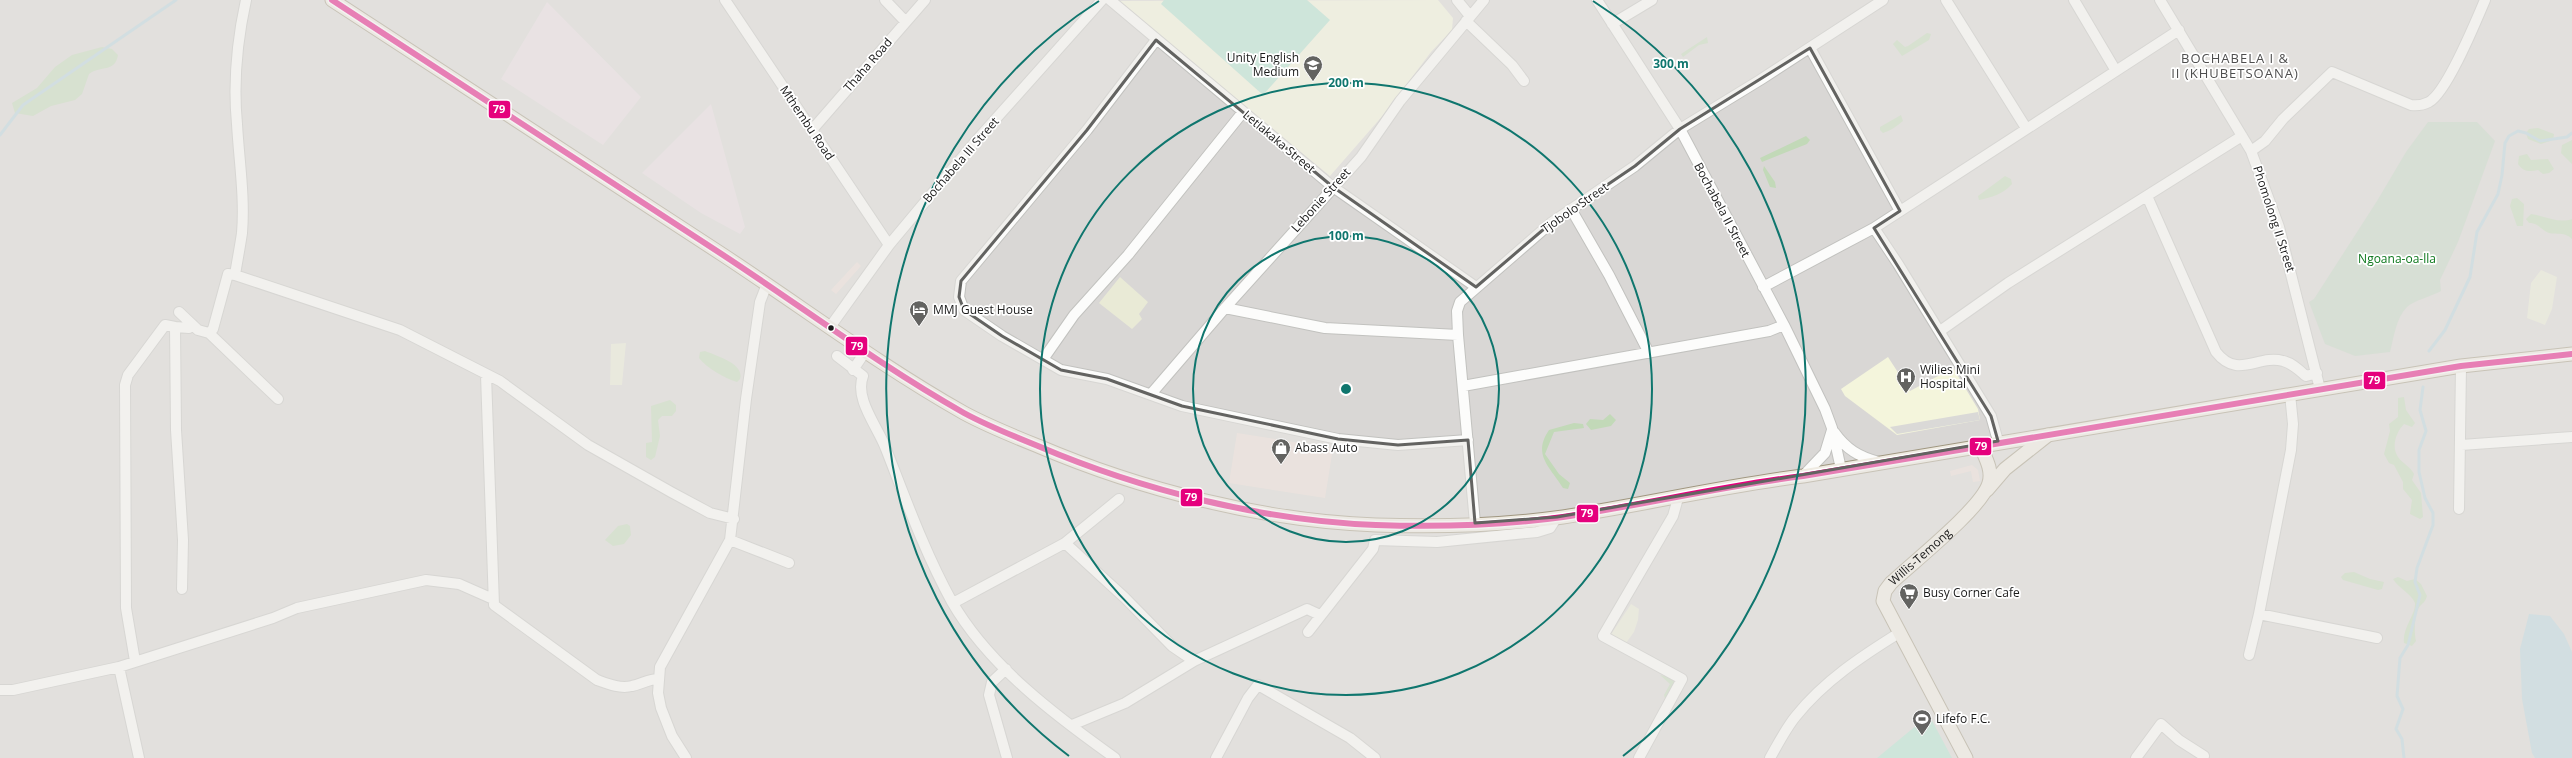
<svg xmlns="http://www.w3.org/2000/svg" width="2572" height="758" viewBox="0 0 2572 758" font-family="'Open Sans',sans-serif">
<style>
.residential{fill:#d9d7d5}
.commercial{fill:#ecdcd7}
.industrial{fill:#e8dce2}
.education{fill:#f4f5dc}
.farmland{fill:#e9ead6}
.forest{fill:#c2d9b8}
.cemetery{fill:#c2d5c3}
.pitch{fill:#aee2cf}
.parking{fill:#dad9d7}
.water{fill:#b6d3dd}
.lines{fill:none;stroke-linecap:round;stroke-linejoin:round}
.stream{stroke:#b6d3dd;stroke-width:3}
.minor-casing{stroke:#c2c2bf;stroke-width:12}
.major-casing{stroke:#a09780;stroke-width:15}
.minor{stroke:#fcfcfb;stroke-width:10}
.major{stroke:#efebe2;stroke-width:13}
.bus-1-casing{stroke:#fff;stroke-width:9}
.bus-1{stroke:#e5007d;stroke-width:6}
.marked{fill:none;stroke:#636361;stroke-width:3;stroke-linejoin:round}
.ring{fill:none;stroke:#0f766e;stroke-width:2}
.bus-dot{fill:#1b1b1b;stroke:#fff;stroke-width:1.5}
.labels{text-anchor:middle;stroke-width:3.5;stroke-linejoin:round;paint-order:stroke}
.poi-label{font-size:12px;fill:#1b1b1b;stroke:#fff;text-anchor:start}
.street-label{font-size:12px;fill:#1b1b1b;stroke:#fff}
.park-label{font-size:12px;fill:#0b771b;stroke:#fff}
.neighbourhood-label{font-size:13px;letter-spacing:1px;fill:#4e4e4e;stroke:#fff}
.centre{fill:#0f766e;stroke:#fff;stroke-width:2}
.ring-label{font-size:12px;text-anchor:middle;font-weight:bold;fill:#0f766e;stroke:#fff;stroke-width:3.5;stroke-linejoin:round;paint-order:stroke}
.line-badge{stroke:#fff;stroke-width:1.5}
.badge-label{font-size:11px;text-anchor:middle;font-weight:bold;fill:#fff}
</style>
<rect width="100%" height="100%" fill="#eae8e3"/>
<path class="residential" d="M0 0H2572V758H0Z"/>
<path class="commercial" d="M857 262 861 266 836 294 831 290Z
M1237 433 1333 448 1325 498 1229 483Z
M1972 465 1978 470 1980 481 1973 482 1971 471 1951 476 1950 471Z"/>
<path class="industrial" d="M547 2 641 97 603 145 501 79Z
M711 104 745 227 740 234 701 213 642 173Z"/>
<path class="education" d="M1438 0 1453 18 1452 30 1431 52 1385 113 1330 176 1117 1Z
M1888 357 1910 391 1953 368 1978 409 1980 420 1897 435 1845 396 1841 389Z"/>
<path class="farmland" d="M2541 270 2557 277 2552 309 2545 325 2527 318 2531 283Z
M1120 277 1148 302 1139 314 1142 319 1132 329 1099 303Z
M626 343 622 385H610L611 344Z
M1631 604 1639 609 1638 620 1634 632 1626 643 1610 636Z"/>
<path class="forest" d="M1927 33 1931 34 1929 40 1902 56 1893 44 1897 40 1905 47 1908 46Z
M1707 37 1708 43 1699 45 1683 57 1681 54Z
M102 47 112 49 118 55C115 73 101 65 89 74L82 94 75 100 51 106 33 116 15 113 12 103 37 88 55 67 72 55Z
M1901 115 1903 121C1897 126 1890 131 1883 133L1880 130V127Z
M2538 128 2554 134 2553 140 2541 144 2528 139 2526 133 2529 129Z
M1806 136 1810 140 1807 144 1762 162 1760 158Z
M2572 140V164L2561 153 2562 145Z
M2527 154 2531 160 2548 159 2554 169 2549 173 2543 174 2538 170C2530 172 2523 172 2518 164L2519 156Z
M1764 166 1775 182 1776 188 1770 187 1763 170Z
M2005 176 2011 179 2012 184C2002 195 1992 197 1979 200L1978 196Z
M2517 198 2524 204 2523 226H2517L2510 206 2512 199Z
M2531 214C2545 216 2559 224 2572 219V239C2563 230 2554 237 2545 231 2539 227 2537 223 2529 223L2526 219Z
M705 351C717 356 745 364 740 379L737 382C724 378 707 368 699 358L700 352Z
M2404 397 2406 410 2415 423 2412 427 2404 424C2396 432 2391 447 2398 457 2403 464 2410 466 2414 474L2412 480 2421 493 2423 517 2420 519 2410 514 2412 500 2403 489V482L2394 465 2389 463 2384 454 2390 431 2389 424 2398 417V398Z
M670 400 676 405V411L672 416H662L658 420 660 436 655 457 651 460 646 457V443L652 442 651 406Z
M1610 414 1616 420 1611 426 1591 430 1586 424 1590 419 1603 420Z
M1574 423 1583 424 1584 428 1554 432 1545 454 1559 474 1570 483 1568 489 1563 488C1550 467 1532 455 1549 430Z
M627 524 630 526 631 535 624 544 613 546 605 540 618 526Z
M2354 572 2370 579 2384 582 2382 589 2378 590 2343 580 2341 577 2345 573Z
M2398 577 2407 581 2415 579 2421 584 2427 596C2425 602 2424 602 2420 606 2414 612 2414 634 2416 641L2412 646 2404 643C2402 628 2416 614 2415 603 2411 593 2399 589 2393 579Z
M1660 675 1669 677 1677 684 1666 702 1664 695 1670 684Z"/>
<path class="cemetery" d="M2428 122H2477L2495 141 2458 242 2440 280 2441 291C2432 296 2413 301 2407 307 2396 318 2394 337 2390 352L2355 356 2325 344 2309 302 2314 299 2377 201 2406 152Z"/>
<path class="pitch" d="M1164 0H1307L1330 20 1263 95 1161 4Z
M1929 715 1952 758H1877Z"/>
<path class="parking" d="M1978 412 1980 420 1897 434 1890 427Z"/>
<path class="water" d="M2529 614 2550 616 2564 634 2572 652V758H2535L2532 753 2522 699 2520 649Z"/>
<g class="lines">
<path class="stream" d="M0 135 23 105 176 0
M2429 351 2445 330 2470 277 2477 232 2498 194 2502 175 2505 143 2509 136 2518 131 2526 133 2540 141 2567 137 2572 133
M2404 758 2402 739 2396 729 2403 709 2397 696 2400 658 2408 645 2420 595 2415 582 2417 568 2433 525V513L2425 498 2419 472V450L2426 431 2420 410 2423 387"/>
<g class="minor-casing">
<path id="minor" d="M246 0C237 41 233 82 237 124 239 160 245 197 242 233 240 247 237 262 235 275L400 330 500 381 588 445 671 492 710 513 734 519
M725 0 889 245
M885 0 905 21
M1110 0 1333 187 1476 287
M1457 0 1470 16
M1597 0 1680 129 1784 325 1825 409 1832 428 1841 469
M1946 0 2026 128
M2074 0 2116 71
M2160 0 2251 151 2279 227 2320 389
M1466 21 1512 65 1524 81
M1612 24 1652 0
M1156 40 1087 130 961 281 959 297 964 310 1002 336 1061 370 1107 379 1182 406 1338 439 1398 445 1468 440
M1810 48 1900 211
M812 130 925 0
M2251 151 2265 141 2283 119 2332 72 2411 105C2418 106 2423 105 2429 102 2447 92 2476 21 2485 0
M2147 196 2216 352C2238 380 2258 354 2283 361 2292 363 2299 370 2306 376L2317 373
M1571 209 1609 275 1649 353
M1763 287 1874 228
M1225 308 1325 328 1458 335
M179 312 198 330 209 333 278 399
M830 327 889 245 975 142 1102 0
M1940 331 2008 283 2242 136
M209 333 213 329 228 274 235 275
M837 356 863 376C854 399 878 427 886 449 906 500 925 553 952 602 989 666 1056 716 1115 758
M1044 358 1074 315 1128 255 1243 112
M853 370 865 352
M486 375 494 605 597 680C608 684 620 689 632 686 642 684 648 679 659 679
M1463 386 1769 331 1784 325
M1151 394 1225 308 1361 157 1400 101 1484 0
M1834 432C1846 449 1859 457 1879 462
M1998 441 1991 416 1898 264 1874 228 2179 30
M2461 445 2572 437
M1803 476 1825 453 1832 430
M2459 509 2461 366
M1475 523 1458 335 1457 311 1460 302 1551 223 1635 166 1680 129 1760 80 1883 0
M730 540 789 563
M1065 543 1125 598 1172 646 1194 661
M182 589 183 540 176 430 175 327 189 328 193 325
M953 603 1065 543 1119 499
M2259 614 2377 638
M1308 632 1373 549 1375 540 1437 542 1537 532 1550 528 1557 517
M2249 655 2259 614 2291 450 2293 424 2290 394
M135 661 126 608 125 385 128 375 165 325 175 327
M119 667 139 758
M1006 669 992 682 989 695 1007 758
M0 690H13L119 667 273 618 297 608 426 580 459 584 493 599
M1072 725 1125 703 1194 661 1307 609 1320 615
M686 758 672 736 661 708 658 693 660 667 730 540 746 399 760 302 767 284
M1216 758 1248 698 1258 685 1350 738 1375 758
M1639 758 1682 679 1603 636 1673 516 1678 498
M1770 758C1778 744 1786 728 1796 716 1824 681 1862 656 1899 633
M2136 758 2161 724 2179 740 2204 756"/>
</g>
<g class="major-casing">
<g id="major">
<path d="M332 0C461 84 590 169 720 253 801 306 879 365 964 413 988 426 1013 436 1038 446 1141 490 1264 521 1376 525 1434 527 1505 525 1563 517 1643 505 1722 486 1803 476L2461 366 2572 354"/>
<path d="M1987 490 2005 469 2048 435"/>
<path id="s1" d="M1966 758 1883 601 1885 591 1891 583C1912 563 1982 508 1989 483 1993 470 1985 457 1980 445"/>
</g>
</g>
<use href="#minor" class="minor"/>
<use href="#major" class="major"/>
<g class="bus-1-casing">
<path id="bus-1" d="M332 0C461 84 590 169 720 253 801 306 879 365 964 413 988 426 1013 436 1038 446 1141 490 1264 521 1376 525 1434 527 1505 525 1563 517 1643 505 1722 486 1803 476L2461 366 2572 354"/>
</g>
<use href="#bus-1" class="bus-1"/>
</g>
<path d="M0 0H2572V758H0ZM1156 40 1333 187 1476 287 1551 223 1635 166 1680 129 1810 48 1900 211 1874 228 1991 416 1998 441 1557 517 1475 523 1468 440 1398 445 1338 439 1182 406 1107 379 1061 370 1002 336 964 310 959 297 961 281 1087 130Z" fill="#eae8e3" fill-opacity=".55" fill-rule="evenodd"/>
<path class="marked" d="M1156 40 1333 187 1476 287 1551 223 1635 166 1680 129 1810 48 1900 211 1874 228 1991 416 1998 441 1557 517 1475 523 1468 440 1398 445 1338 439 1182 406 1107 379 1061 370 1002 336 964 310 959 297 961 281 1087 130Z"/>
<g class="ring">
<circle cx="1346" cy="389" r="153"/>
<circle cx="1346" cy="389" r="306"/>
<path d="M1069 756A460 460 0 0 1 1099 1M1593 1A460 460 0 0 1 1623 756"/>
</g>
<defs>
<g id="school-pin" transform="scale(1)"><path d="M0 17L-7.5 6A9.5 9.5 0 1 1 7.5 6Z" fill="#636361" stroke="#fff"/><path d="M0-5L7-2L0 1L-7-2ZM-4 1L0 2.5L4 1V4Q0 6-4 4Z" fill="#fff"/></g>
<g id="hotel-pin" transform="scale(1)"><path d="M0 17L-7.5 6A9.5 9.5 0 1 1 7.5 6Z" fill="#636361" stroke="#fff"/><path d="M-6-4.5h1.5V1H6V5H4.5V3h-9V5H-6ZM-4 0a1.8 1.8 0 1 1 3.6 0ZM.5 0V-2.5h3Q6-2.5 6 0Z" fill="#fff"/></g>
<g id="hospital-pin" transform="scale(1)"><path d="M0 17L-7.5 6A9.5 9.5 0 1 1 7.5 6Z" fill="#636361" stroke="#fff"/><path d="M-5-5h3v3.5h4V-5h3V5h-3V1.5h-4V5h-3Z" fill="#fff"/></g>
<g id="shop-pin" transform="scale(1)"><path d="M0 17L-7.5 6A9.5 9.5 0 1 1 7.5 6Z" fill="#636361" stroke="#fff"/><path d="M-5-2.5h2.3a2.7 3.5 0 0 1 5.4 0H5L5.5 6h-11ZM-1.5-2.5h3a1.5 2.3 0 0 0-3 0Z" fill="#fff"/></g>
<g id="supermarket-pin" transform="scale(1)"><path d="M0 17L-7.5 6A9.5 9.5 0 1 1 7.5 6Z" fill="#636361" stroke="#fff"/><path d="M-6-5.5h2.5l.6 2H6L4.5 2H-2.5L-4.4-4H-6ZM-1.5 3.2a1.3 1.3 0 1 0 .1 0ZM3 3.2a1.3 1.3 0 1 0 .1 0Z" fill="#fff"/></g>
<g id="stadium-pin" transform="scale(1)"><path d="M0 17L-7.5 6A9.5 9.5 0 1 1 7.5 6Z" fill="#636361" stroke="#fff"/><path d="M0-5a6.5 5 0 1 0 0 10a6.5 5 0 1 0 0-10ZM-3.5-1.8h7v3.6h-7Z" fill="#fff"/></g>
</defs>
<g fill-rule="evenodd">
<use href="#school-pin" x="1313" y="65"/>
<use href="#hotel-pin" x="919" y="310"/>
<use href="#hospital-pin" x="1906" y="377"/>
<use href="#shop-pin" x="1281" y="448"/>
<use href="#supermarket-pin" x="1909" y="593"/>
<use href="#stadium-pin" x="1922" y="719"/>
</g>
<circle class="bus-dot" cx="831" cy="328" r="3.5"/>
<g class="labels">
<g class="poi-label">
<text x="1299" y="62" text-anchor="end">Unity English<tspan x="1299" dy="14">Medium</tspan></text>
<text x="933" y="314">MMJ Guest House</text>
<text x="1920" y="374">Wilies Mini<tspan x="1920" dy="14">Hospital</tspan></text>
<text x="1295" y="452">Abass Auto</text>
<text x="1923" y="597">Busy Corner Cafe</text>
<text x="1936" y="723">Lifefo F.C.</text>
</g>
<g class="street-label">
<text transform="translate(868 65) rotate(-49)" y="4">Thaha Road</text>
<text transform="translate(807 123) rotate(56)" y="4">Mthembu Road</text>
<text transform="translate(1279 142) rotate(40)" y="4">Letlakaka Street</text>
<text transform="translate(961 160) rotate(-49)" y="4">Bochabela III Street</text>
<text transform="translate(1321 200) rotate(-48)" y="4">Lebonie Street</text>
<text transform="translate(1575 208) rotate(-35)" y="4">Tjobolo Street</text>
<text transform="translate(1722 210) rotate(62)" y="4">Bochabela II Street</text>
<text transform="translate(2274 219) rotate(72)" y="4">Phomolong II Street</text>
<text dy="4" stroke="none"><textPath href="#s1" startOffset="237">Willis-Temong</textPath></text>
</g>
<g class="park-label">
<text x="2397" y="263">Ngoana-oa-lla</text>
</g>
<g class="neighbourhood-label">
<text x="2235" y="63">BOCHABELA I &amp;<tspan x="2235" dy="15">II (KHUBETSOANA)</tspan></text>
</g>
</g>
<circle cx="1346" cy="389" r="6" class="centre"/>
<g class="ring-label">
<text x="1671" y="68">300 m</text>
<text x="1346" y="87">200 m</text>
<text x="1346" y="240">100 m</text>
</g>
<g class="line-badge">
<rect x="488" y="100" width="23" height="19" rx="4" fill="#e5007d"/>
<rect x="845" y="336" width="23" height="20" rx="4" fill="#e5007d"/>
<rect x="2363" y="371" width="23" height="19" rx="4" fill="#e5007d"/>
<rect x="1969" y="437" width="23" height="19" rx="4" fill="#e5007d"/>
<rect x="1180" y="488" width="23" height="19" rx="4" fill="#e5007d"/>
<rect x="1576" y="504" width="23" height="19" rx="4" fill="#e5007d"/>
</g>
<g class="badge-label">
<text x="499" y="113">79</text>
<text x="857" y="350">79</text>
<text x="2374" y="384">79</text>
<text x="1981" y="450">79</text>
<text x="1191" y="501">79</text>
<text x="1587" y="517">79</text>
</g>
</svg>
